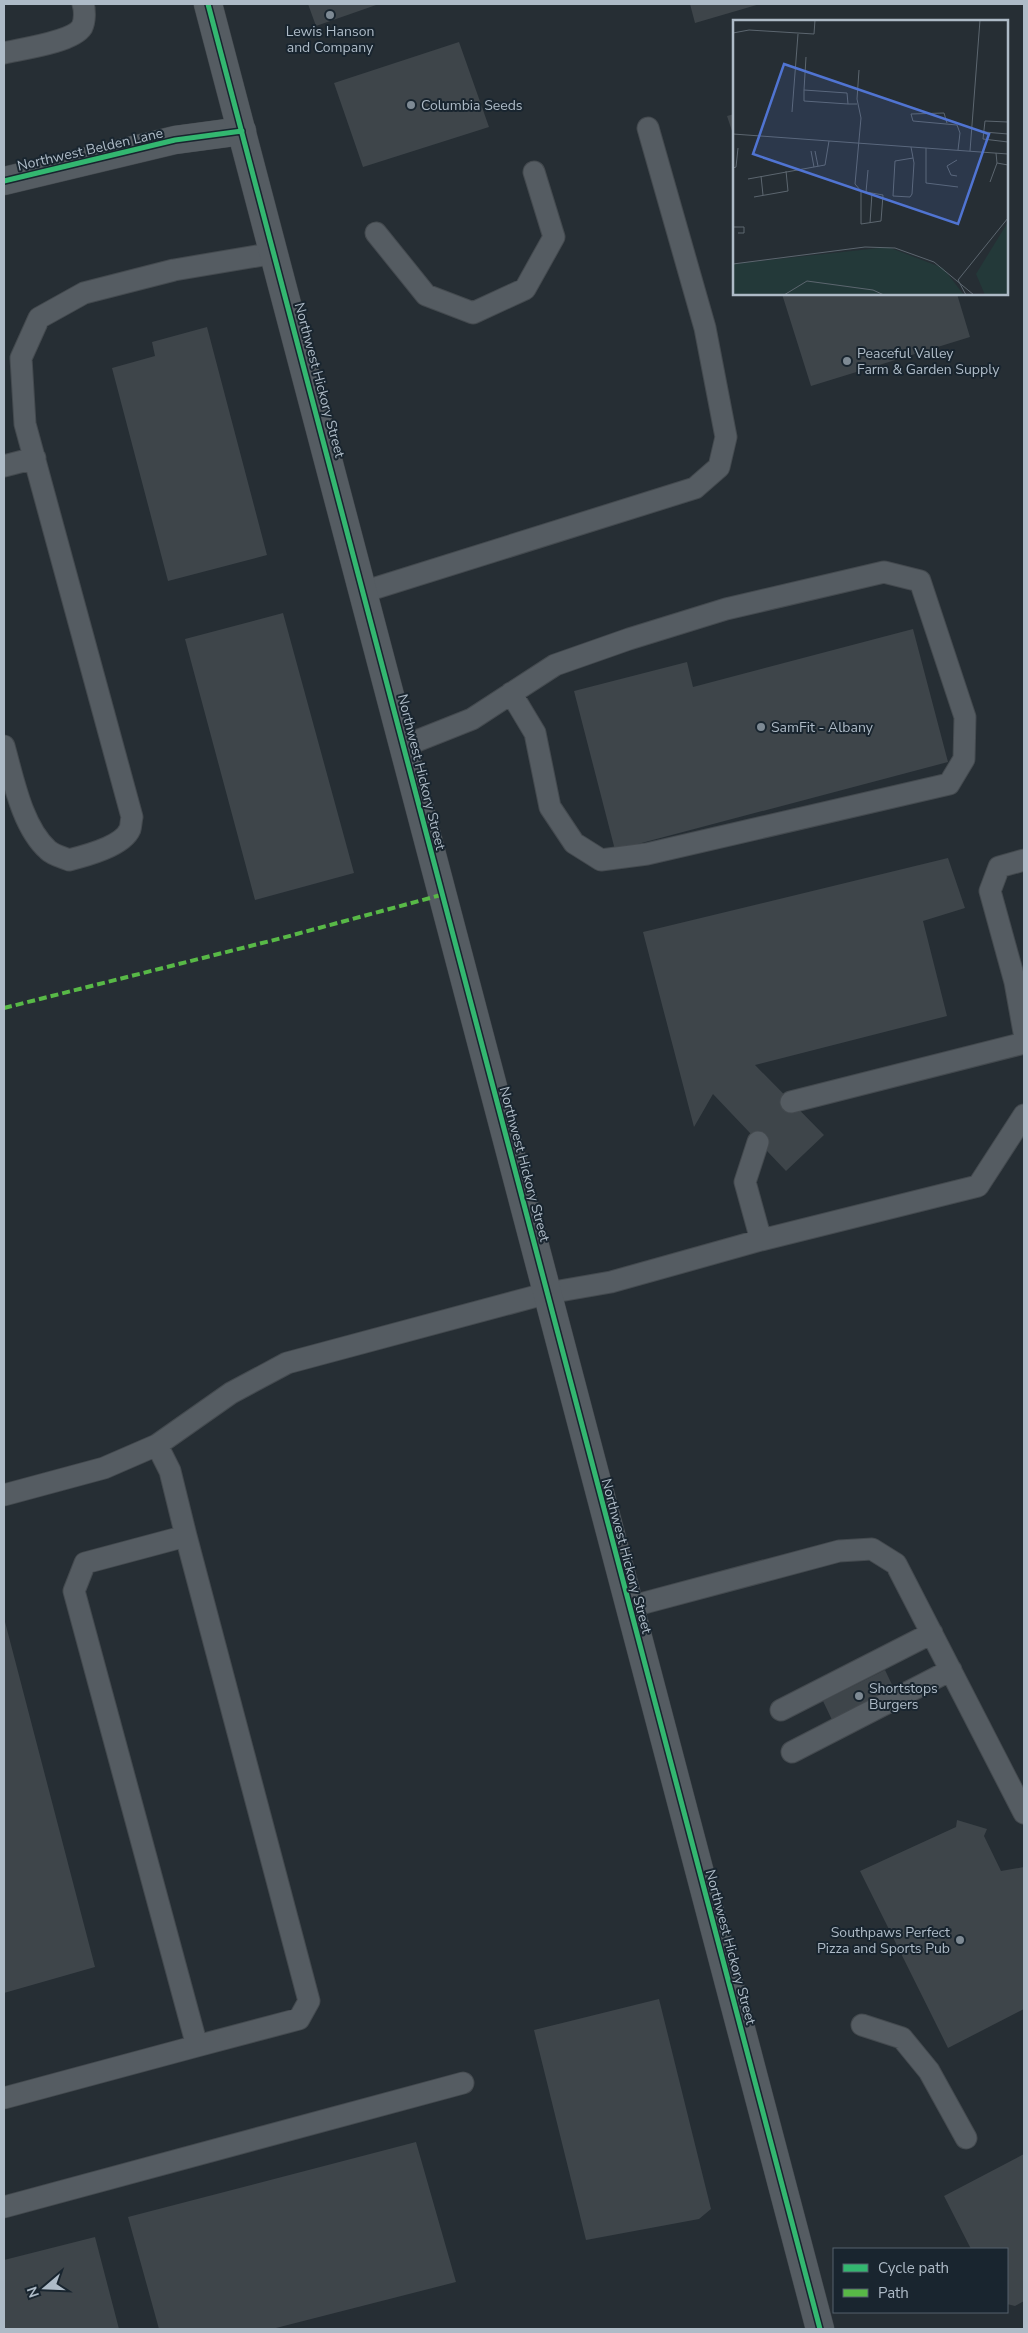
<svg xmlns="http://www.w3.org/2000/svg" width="1028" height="2333" viewBox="0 0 1028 2333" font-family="'Nunito Sans',sans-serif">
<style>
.building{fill:#3e454a}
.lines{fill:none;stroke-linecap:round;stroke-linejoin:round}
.service-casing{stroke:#444a4f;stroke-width:23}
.minor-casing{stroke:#444a4f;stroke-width:29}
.tertiary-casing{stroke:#444a4f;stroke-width:29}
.service{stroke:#555c62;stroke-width:21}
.minor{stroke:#555c62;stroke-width:28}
.tertiary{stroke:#555c62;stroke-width:28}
.quiet{stroke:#58b947;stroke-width:4;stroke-dasharray:8 4;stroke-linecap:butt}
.cycleway-casing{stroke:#19252f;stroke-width:8}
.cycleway{stroke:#33b770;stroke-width:5}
.poi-dot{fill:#7e8a94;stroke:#19252f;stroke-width:2}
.labels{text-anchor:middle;stroke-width:4;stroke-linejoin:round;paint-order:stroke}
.poi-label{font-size:14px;fill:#aebbc7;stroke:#19252f;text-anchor:start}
.street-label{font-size:14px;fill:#aebbc7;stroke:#19252f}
.inset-road{fill:none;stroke:#5c666f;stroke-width:1}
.view{fill:#5074d2;fill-opacity:0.15;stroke:#5074d2;stroke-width:2.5}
.inset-edge{fill:none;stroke:#aebbc7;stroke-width:2.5}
</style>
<rect width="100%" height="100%" fill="#262e34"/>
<path class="building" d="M308 4H379L316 26Z
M690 4H760L695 23Z
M459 42 489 127 363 167 334 83Z
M734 114V137L727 116Z
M782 294H957L970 337 811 386Z
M207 327 267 555 168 581 112 368 155 356 152 342Z
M283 613 354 873 255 900 185 639Z
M913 629 948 762 615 850 574 691 687 662 693 687Z
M948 858 965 908 923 921 947 1016 755 1065 824 1135 786 1171 713 1094 694 1127 643 932Z
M4 1618 95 1967 4 1993Z
M885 1670 895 1691 833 1722 823 1701Z
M957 1820 987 1829 984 1836 1001 1871 1024 1867V2009L948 2048 860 1871 956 1827Z
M659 1999 711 2209 699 2219 586 2240 534 2030Z
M416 2142 456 2282 272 2329H159L128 2217Z
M1024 2154V2301L1015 2306 1007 2304V2249H971L944 2196Z
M95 2237 119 2329H4V2260Z"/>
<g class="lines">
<g class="service-casing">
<path id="service" d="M4 53C21 49 73 42 82 27 85 21 85 10 83 4
M376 233 426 295 473 313 525 289 554 237 534 172
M4 466 35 458
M363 592 695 488 719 467 726 437 705 328 648 128
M4 746C13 778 22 827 48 850 53 855 62 857 69 860 85 856 123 846 130 829 131 826 131 821 132 817L25 424 21 358 39 318 84 293 174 270 275 253
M404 746 472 719 555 665 629 639 726 609 884 572 920 581 965 717 964 759 949 784 647 854 601 860 574 843 550 807 535 733 511 693
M1024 860 999 867 990 891 1015 982 1024 1032
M791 1102 1024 1043
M758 1142 745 1182 761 1240
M4 1495 104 1468 157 1445 231 1393 287 1363 548 1293 611 1282 761 1240 978 1186 1024 1115
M186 1536 309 2001 299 2019 197 2046
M629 1607 839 1551 872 1549 896 1564 1024 1813
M781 1710 932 1633
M792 1752 951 1670
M862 2025 902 2038 929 2071 966 2138
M4 2098 197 2046 74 1591 85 1563 186 1536 170 1471 157 1445
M4 2207 463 2083"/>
</g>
<g class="minor-casing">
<path id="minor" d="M4 181 175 140 242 131"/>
</g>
<g class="tertiary-casing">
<path id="tertiary" d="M208 4 820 2329"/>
</g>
<use href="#service" class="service"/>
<use href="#minor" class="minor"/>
<use href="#tertiary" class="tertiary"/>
<path class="quiet" d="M4 1008 282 938 441 895"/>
<g class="cycleway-casing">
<path id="cycleway" d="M208 4 820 2329
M4 181 175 140 242 131"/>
</g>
<use href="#cycleway" class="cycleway"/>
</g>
<g class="poi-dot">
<circle cx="330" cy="15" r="5"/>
<circle cx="411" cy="105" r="5"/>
<circle cx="847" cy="361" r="5"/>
<circle cx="761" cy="727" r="5"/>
<circle cx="859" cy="1696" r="5"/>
<circle cx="960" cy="1940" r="5"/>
</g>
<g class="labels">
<g class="poi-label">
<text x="330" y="36" text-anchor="middle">Lewis Hanson<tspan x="330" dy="16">and Company</tspan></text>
<text x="421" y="110">Columbia Seeds</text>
<text x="857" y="358">Peaceful Valley<tspan x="857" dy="16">Farm &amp; Garden Supply</tspan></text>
<text x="771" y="732">SamFit - Albany</text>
<text x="869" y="1693">Shortstops<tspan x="869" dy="16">Burgers</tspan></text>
<text x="950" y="1937" text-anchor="end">Southpaws Perfect<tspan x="950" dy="16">Pizza and Sports Pub</tspan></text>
</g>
<g class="street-label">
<text transform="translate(90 149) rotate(-13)" y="5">Northwest Belden Lane</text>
<text transform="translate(320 380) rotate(75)" y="5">Northwest Hickory Street</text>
<text transform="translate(422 772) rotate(76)" y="5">Northwest Hickory Street</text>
<text transform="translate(525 1164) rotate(75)" y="5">Northwest Hickory Street</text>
<text transform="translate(627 1556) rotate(75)" y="5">Northwest Hickory Street</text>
<text transform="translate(731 1947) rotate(75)" y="5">Northwest Hickory Street</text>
</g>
</g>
<g transform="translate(733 20)">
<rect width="275" height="275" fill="#262e34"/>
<path d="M275 202V275H252L243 254Z" fill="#233939"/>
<path d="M155 227 210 248 231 275H0V244Z" fill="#233939"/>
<path class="inset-road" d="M0 13 16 10 81 14 82 0M73 37 71 70 114 73 115 84H124M126 50 124 79 128 98 122 164 128 171V204L148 201 150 175 133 172 135 150M71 70V81L115 84M59 92 65 14M275 102 252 101 250 119 275 122M214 103 211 93 178 94 180 101 224 105 227 113 225 130M251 112 275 114M0 114 275 134M178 127 181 143 179 174 177 177 160 176 162 141 180 138M193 128V163L225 167M78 131 81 147M82 131 85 146M237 131 247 0M263 133 264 143 275 145M224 140 214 146 218 155 224 156M0 148 3 147 5 128M28 156 30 175M15 159 92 145 96 121M257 162 264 143M21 177 55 171 53 151M137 203 139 173M0 207H11V213H5M0 244 132 227 162 228 201 242 241 275M225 260 275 198M225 260 233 275M51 275 74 261 140 270 151 275"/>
<path class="view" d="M51 44 256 114 225 204 20 134Z"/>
<rect width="275" height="275" class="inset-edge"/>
</g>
<rect width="1028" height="2333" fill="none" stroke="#aebbc7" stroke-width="10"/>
<rect x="833" y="2248" width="175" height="65" fill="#19252f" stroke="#55616c"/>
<rect x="843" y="2264" width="25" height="8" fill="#33b770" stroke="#55616c"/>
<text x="878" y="2273" font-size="15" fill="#aebbc7">Cycle path</text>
<rect x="843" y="2289" width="25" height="8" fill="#58b947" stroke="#55616c"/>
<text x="878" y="2298" font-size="15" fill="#aebbc7">Path</text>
<g transform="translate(45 2288) rotate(251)" stroke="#19252f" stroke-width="4" paint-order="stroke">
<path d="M0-4L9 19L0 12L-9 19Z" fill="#aebbc7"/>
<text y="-8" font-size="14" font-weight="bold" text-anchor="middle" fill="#aebbc7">N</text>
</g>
</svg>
